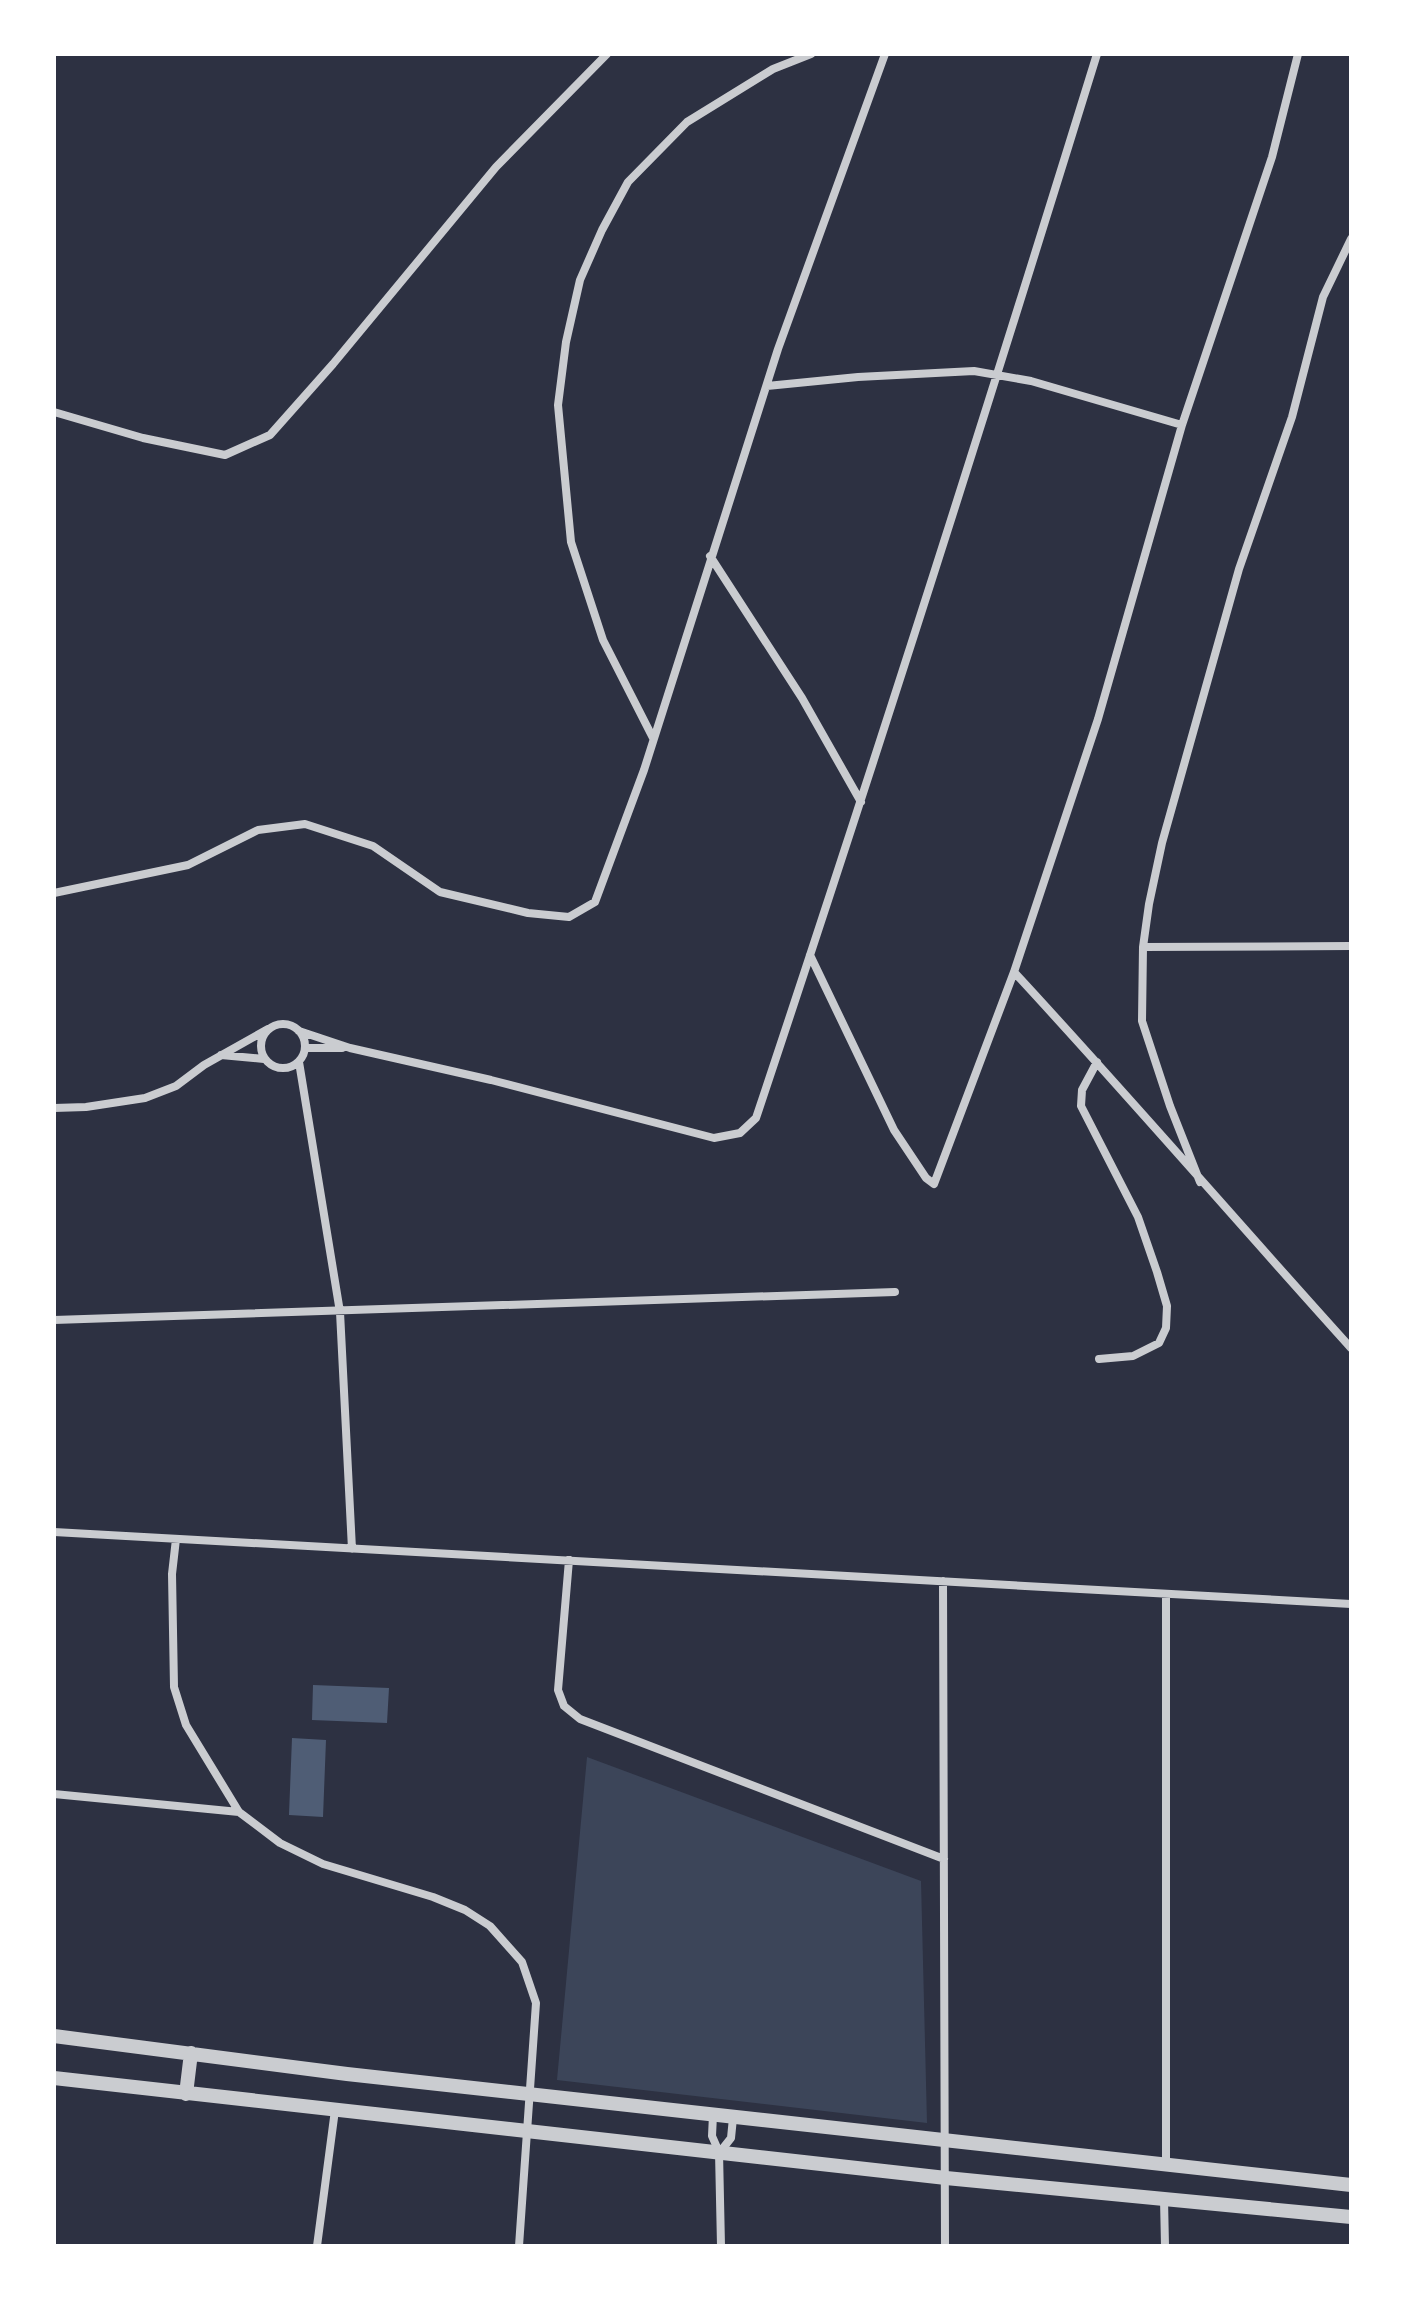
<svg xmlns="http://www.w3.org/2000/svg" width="1405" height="2300" viewBox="0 0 1405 2300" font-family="'Fira Sans Condensed',sans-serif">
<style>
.green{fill:#3c4559}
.water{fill:#4f5d75}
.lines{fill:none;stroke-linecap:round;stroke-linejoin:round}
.minor{stroke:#caccd0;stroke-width:8}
.tertiary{stroke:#caccd0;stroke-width:14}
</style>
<rect width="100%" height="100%" fill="#2d3142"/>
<path class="green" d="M587 1757 921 1881 927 2123 557 2080Z"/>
<path class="water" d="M313 1685 389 1688 387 1723 312 1720Z
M292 1738 326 1740 323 1817 289 1815Z"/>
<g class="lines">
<path class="minor" d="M767 386 858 377 974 371 1031 381 1182 425
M54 412 143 438 225 455 270 435 333 364 496 167 607 54
M710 556 802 698 861 802
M653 738 603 640 571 542 558 405 566 342 580 280 602 230 628 182 687 122 773 69 811 54
M54 893 188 865 258 830 305 824 373 846 440 892 528 913 569 917 595 902 644 770 778 349 885 54
M1143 947 1351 946
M810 955 894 1130 926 1178 934 1184 1014 972 1098 719 1182 425 1272 157 1298 54
M1014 972C1128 1095 1238 1223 1351 1348
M261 1046a22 22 0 1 1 44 0a22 22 0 1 1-44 0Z
M299 1031 350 1048 491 1080 714 1138 740 1133 756 1118C874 765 987 410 1097 54
M305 1048H342
M221 1055 264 1059
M299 1062 340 1312 352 1549
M1097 1062 1082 1090 1081 1106 1138 1217 1157 1272 1167 1306 1166 1328 1159 1343 1133 1356 1099 1359
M54 1108 86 1107 145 1098 176 1086 204 1065 268 1029
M1200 1182 1170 1106 1142 1021 1143 947 1149 904 1162 843 1239 569 1292 417 1323 297 1351 239
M54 1320 895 1292
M54 1532 1351 1604
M176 1539 172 1574 174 1687 186 1725 239 1812 280 1843 323 1864 433 1897 465 1910 490 1926 522 1962 536 2003 519 2246
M569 1560 558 1690 564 1706 580 1719 944 1859
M943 1581 945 2246
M1166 1594V2165
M54 1794 239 1812
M713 2115 712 2136 719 2152 721 2246
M720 2152 731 2138 733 2118
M1164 2199 1165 2246
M317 2246 335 2110"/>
<path class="tertiary" d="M54 2036 347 2074 1351 2185
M54 2078 946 2178 1351 2217
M186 2094 191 2053"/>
</g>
<rect width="1405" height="2300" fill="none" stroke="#ffffff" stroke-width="112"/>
</svg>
